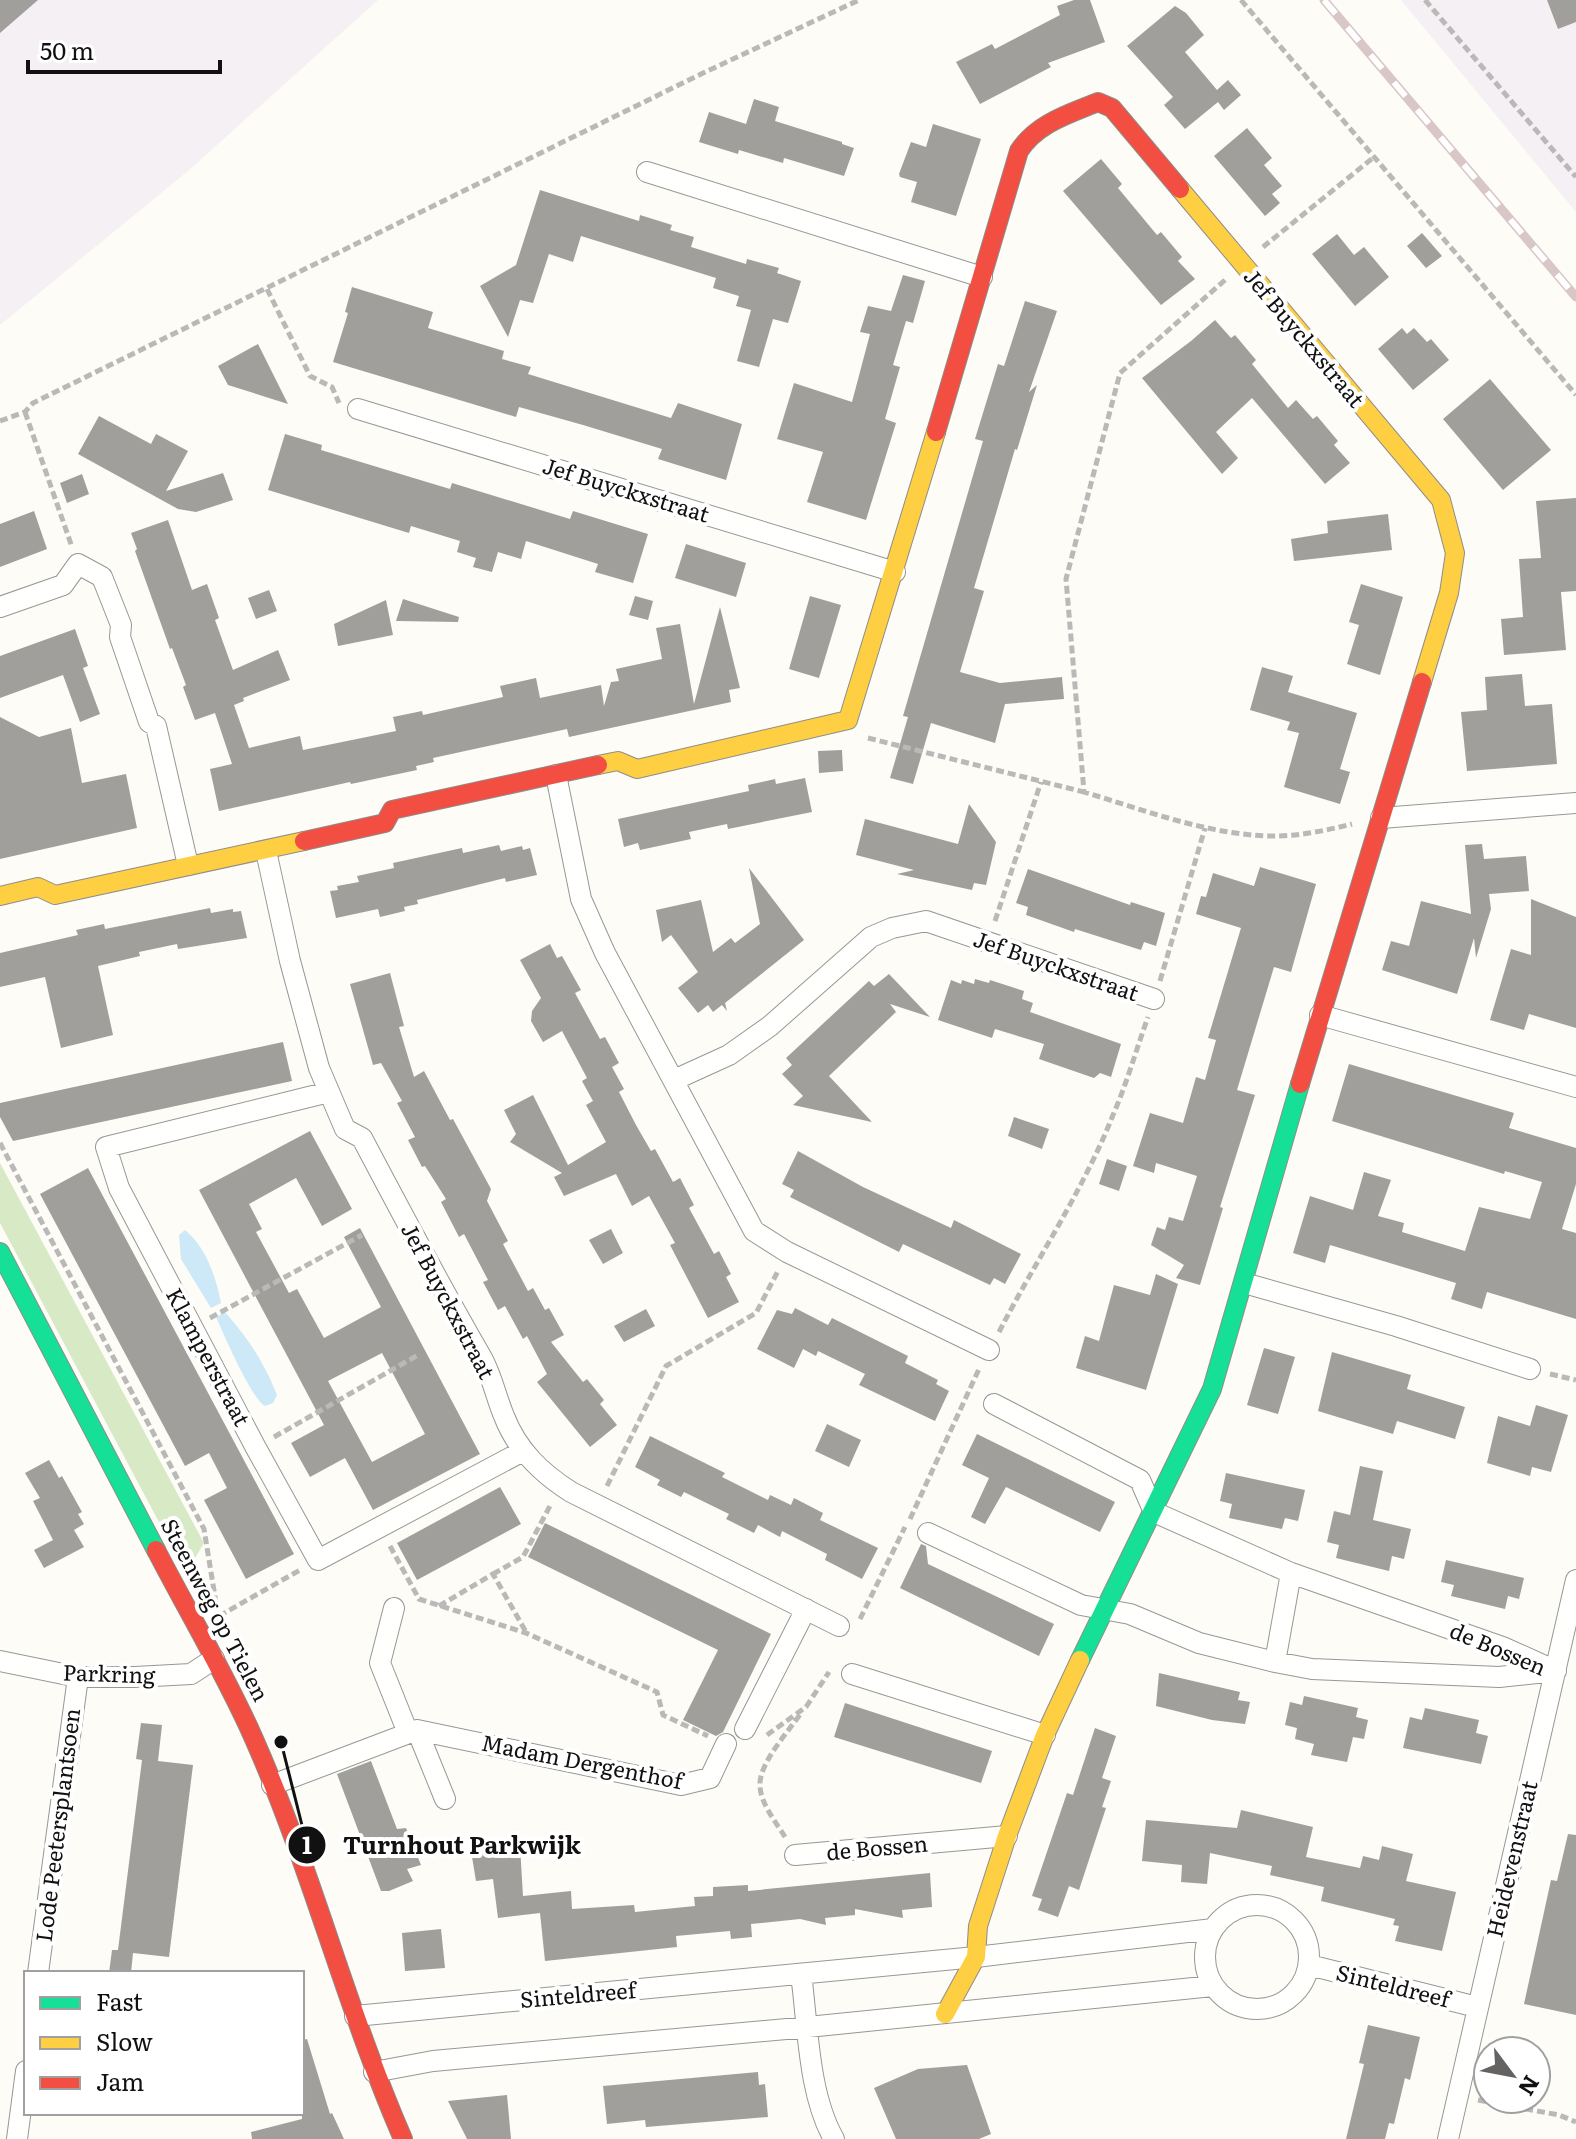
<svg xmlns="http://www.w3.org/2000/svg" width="1576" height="2139" viewBox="0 0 1576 2139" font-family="Literata,serif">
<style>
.industrial{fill:#f5f0f3}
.forest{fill:#d8eac5}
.water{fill:#cde8f7}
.building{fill:#a19f9c;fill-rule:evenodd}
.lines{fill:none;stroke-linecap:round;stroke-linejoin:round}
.street-casing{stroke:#979795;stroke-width:22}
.fast-casing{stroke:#8e8d8b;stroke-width:20}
.slow-casing{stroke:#8e8d8b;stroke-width:20}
.jam-casing{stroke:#8e8d8b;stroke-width:20}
.path{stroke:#b9b9b8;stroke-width:5;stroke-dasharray:8 4;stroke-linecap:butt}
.street{stroke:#fffffe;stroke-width:20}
.fast{stroke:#16e098;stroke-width:18}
.slow{stroke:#ffcf43;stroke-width:18}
.jam{stroke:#f24e42;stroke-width:18}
.rail-casing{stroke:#d9c6c7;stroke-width:9}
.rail{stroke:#fff;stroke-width:6;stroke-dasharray:18;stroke-linecap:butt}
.labels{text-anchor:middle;stroke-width:8;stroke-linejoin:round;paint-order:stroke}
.street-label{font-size:22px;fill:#111;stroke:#fff}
.leader{fill:none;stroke:#111;stroke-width:3}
.callout-dot{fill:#111;stroke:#fff;stroke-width:3}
.mark-label{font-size:24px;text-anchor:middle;font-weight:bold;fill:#fff}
.callout-label{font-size:24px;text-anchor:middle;font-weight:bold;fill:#111;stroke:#fff;stroke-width:8;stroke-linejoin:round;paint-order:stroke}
</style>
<rect width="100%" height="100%" fill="#fdfcf7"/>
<path class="industrial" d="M0 0H378L188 171 0 325Z
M1401 0H1576V212Z"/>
<path class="forest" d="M0 1163 204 1543 186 1573 0 1223Z"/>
<path class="water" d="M185 1230C206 1247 216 1277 221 1303L211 1308 181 1259 179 1235Z
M225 1312C248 1338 264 1362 277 1395L273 1403 265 1406C251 1398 224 1335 216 1317Z"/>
<path class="building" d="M0 0H38L0 33Z
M1074 0H1090L1105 42 1048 63 1051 67 980 104 956 62 992 44 995 49 1060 15 1057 6Z
M1547 0H1576V22L1558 29Z
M1175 6 1186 13 1204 35 1185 52 1217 90 1228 80 1241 95 1224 110 1218 102 1185 129 1164 105 1173 97 1127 46Z
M754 99 779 107 775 121 842 142V144L854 148 844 176 784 158 783 163 739 150 738 154 699 142 709 112 746 124Z
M933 124 981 139 956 216 911 202 917 182 900 177 899 174 911 142 926 147Z
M1247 128 1272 158 1264 165 1282 186 1272 194 1280 203 1265 216 1214 156Z
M1101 159 1122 184 1118 188 1157 235 1161 232 1182 257 1178 261 1195 279 1161 305 1063 191Z
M540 190 639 221 640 215 672 225 670 230 694 237 691 247 746 264 747 259 779 268 777 273 801 281 788 323 773 319 759 367 737 361 751 310 736 306 739 296 713 288 716 278 581 236 573 262 549 254 533 303 520 300 508 337 480 286 516 265Z
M1422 233 1442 256 1426 268 1407 246Z
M1337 234 1354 255 1364 247 1389 277 1355 306 1312 254Z
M903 275 925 281 913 323 906 321 893 365 900 367 885 419 896 423 866 520 807 502 823 452 777 439 794 383 852 402 870 334 860 332 868 306 891 311Z
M352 287 433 312 428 328 504 351 502 359 531 367 528 374 671 418 678 403 742 424 726 480 658 459 662 449 583 425 519 407 516 417 333 362 348 313 345 312Z
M1025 301 1057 311 1029 392 1037 385 1017 450 1015 449 974 588 984 591 960 672 1000 683 1062 677 1064 699 1005 704 995 743 931 723 913 784 890 778 908 717 903 716 983 441 975 439 998 364 1004 366Z
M1215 320 1231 338 1235 335 1256 360 1252 364 1288 408 1296 400 1313 419 1317 416 1338 441 1334 445 1350 463 1325 484 1252 398 1216 432 1238 458 1222 474 1142 378 1191 341Z
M1402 328 1407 334 1414 328 1427 342 1431 339 1449 360 1413 390 1378 349Z
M258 344 288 404 228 385 218 366Z
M1490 379 1551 450 1503 490 1443 419Z
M99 416 151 444 156 434 188 451 166 491 223 473 233 500 196 512 178 509 78 454Z
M285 434 322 445 321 450 450 489 452 483 570 519 573 511 648 534 633 583 595 572 598 564 526 541 521 559 498 552 492 572 473 567 476 558 457 552 460 541 411 526 409 533 268 490Z
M82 474 89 494 67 503 60 483Z
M1576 498V591L1561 592 1566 650 1504 655 1501 619 1523 617 1519 559 1541 558 1536 501Z
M34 511 47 549 0 567V524Z
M1388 514 1392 550 1294 561 1291 539 1328 533 1327 521Z
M168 520 192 590 207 584 219 618 215 620 233 670 278 650 290 680 243 698 244 701 234 705 249 748 300 736 303 750 396 731 393 717 422 711 423 715 503 697 500 686 536 678 540 698 601 685 604 706 611 682 619 681 616 669 662 659 656 628 680 624 694 704 720 607 740 688 729 690 731 702 569 737 567 729 502 743 433 758 434 762 416 766 417 770 351 784 350 782 219 811 210 769 232 764 215 713 195 720 183 687 186 685 172 648 170 649 135 551 137 549 131 533Z
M686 544 746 563 736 597 675 578Z
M1361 584 1403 597 1380 675 1347 664 1359 625 1349 622Z
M269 590 277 611 256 619 248 598Z
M635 596 653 601 648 620 629 615Z
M810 596 841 605 819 678 789 669Z
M403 599 459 617 458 622 396 621Z
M386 600 393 635 338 646 334 624Z
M75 629 88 666 83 668 100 714 80 722 63 675 0 698V656Z
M1262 667 1293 676 1288 692 1357 713 1340 769 1350 772 1340 804 1284 787 1299 733 1287 730 1290 722 1250 710Z
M1522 674 1525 706 1552 704 1557 764 1467 771 1461 712 1487 710 1485 677Z
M0 717 39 737 71 728 82 783 126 774 137 828 0 859Z
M842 750 843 771 819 773 818 751Z
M805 778 812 812 728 829 727 824 689 832 691 839 640 850 638 843 624 847 618 819 749 791 748 785 775 779 776 784Z
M969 804 996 842 986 885 974 883 972 890 897 874 914 870 856 855 865 819 958 844Z
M1482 844 1484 859 1526 856 1529 891 1489 894 1491 909 1476 958 1474 938 1457 994 1382 970 1391 941 1409 946 1421 901 1471 914 1465 845Z
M499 845 501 851 522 846 523 850 530 848 537 875 506 882 505 878 417 900 418 904 404 907 405 911 380 917 378 909 336 918 330 891 338 890 337 886 359 882 357 876 394 868 393 863 462 848 463 853Z
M1260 867 1316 884 1291 972 1274 967 1237 1090 1255 1095 1220 1207 1223 1208 1200 1285 1176 1278 1184 1265 1151 1245 1157 1227 1165 1230 1169 1217 1183 1221 1197 1176 1156 1163 1154 1173 1133 1166 1150 1113 1183 1123 1196 1077 1205 1080 1216 1040 1208 1038 1241 928 1196 914 1201 896 1206 897 1213 873 1254 886Z
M749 868 804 940 725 1003 727 1011 722 1005 713 1012 708 1005 698 1013 678 988 698 972 671 935 662 942 656 910 701 900 713 952 731 938 735 943 760 924Z
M1028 869 1130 905 1131 902 1165 913 1156 946 1144 942 1141 950 1075 929 1074 932 1026 915 1028 907 1016 903Z
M1531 899 1576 917V1028L1529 1014 1524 1030 1490 1020 1511 949 1531 955Z
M210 908 211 913 233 909V912L241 911 247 938 178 949 177 944 139 952 140 956 98 966 113 1035 61 1048 45 977 0 987V953L78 935 76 930 104 924 105 929Z
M550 944 557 958 562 956 581 990 575 993 600 1039 605 1037 619 1063 612 1067 624 1089 619 1092 636 1125 651 1151 655 1149 673 1182 680 1178 694 1205 689 1208 714 1254 719 1251 731 1274 726 1277 739 1302 708 1318 670 1245 675 1243 649 1196 632 1206 616 1174 564 1196 554 1177 562 1173 510 1142 516 1134 504 1110 533 1095 568 1165 606 1142 586 1105 593 1101 582 1081 587 1078 562 1031 543 1042 531 1021 532 1011 541 998 520 960Z
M390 973 404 1026 399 1027 414 1077 424 1071 450 1120 453 1119 491 1189 487 1201 508 1241 503 1244 528 1291 533 1288 545 1310 549 1308 564 1335 551 1342 583 1382 587 1379 604 1400 600 1404 617 1425 590 1447 537 1382 547 1374 527 1336 523 1339 505 1306 498 1310 483 1282 488 1280 464 1234 459 1237 441 1202 446 1199 425 1166 422 1167 408 1140 415 1137 397 1103 402 1101 381 1063 373 1065 350 984Z
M889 974 930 1017 890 1004 896 1012 829 1076 872 1122 793 1105 803 1096 782 1074 792 1065 786 1058 869 981 874 986Z
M975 979 989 983 990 980 1024 991 1022 999 1033 1003 1030 1012 1121 1044 1111 1077 1100 1073 1094 1078 1039 1059 1044 1044 995 1029 992 1038 938 1020 951 980 961 984 962 980 974 984Z
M283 1042 292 1081 13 1141 0 1117V1103Z
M1349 1064 1514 1113 1509 1128 1576 1148V1184L1562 1229 1576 1233V1319L1487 1292 1482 1309 1451 1299 1456 1283 1330 1245 1325 1263 1293 1253 1310 1196 1353 1210 1364 1172 1391 1180 1378 1216 1404 1223 1402 1232 1465 1251 1479 1207 1530 1219 1542 1182 1505 1171 1504 1174 1332 1121Z
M1014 1117 1049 1129 1042 1149 1008 1136Z
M310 1131 352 1209 322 1226 296 1178 249 1204 262 1229 256 1232 289 1293 297 1289 324 1338 381 1307 344 1237 360 1228 480 1454 373 1510 345 1458 310 1477 291 1443 324 1425 199 1190ZM382 1353 425 1434 372 1462 328 1381Z
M798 1151 863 1187 951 1228 954 1220 1021 1254 1005 1284 994 1278 990 1285 903 1244 899 1252 790 1197 794 1190 782 1184Z
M1107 1159 1127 1166 1119 1191 1099 1184Z
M88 1168 294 1554 246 1579 204 1500 227 1488 209 1453 185 1466 40 1194Z
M611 1229 623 1253 603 1264 589 1240Z
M1156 1274 1178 1284 1146 1390 1076 1368 1085 1336 1099 1341 1114 1285 1150 1295Z
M795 1308 828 1325 832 1318 908 1356 905 1363 938 1380 936 1384 949 1391 935 1421 859 1385 865 1374 818 1351 816 1356 803 1349 794 1368 757 1349 777 1310 792 1314Z
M646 1309 655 1326 624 1342 614 1326Z
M1264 1348 1295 1357 1278 1414 1247 1405Z
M1332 1352 1411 1375 1407 1389 1465 1407 1455 1439 1397 1421 1393 1434 1318 1411Z
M1536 1405 1568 1415 1551 1472 1532 1467 1530 1476 1487 1463 1498 1416 1530 1426Z
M827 1424 861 1440 849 1467 815 1451Z
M977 1434 1115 1502 1100 1532 1006 1487 985 1524 971 1517 989 1478 962 1465Z
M650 1436 725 1473 722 1477 768 1500 770 1495 791 1505 794 1498 823 1513 820 1520 878 1548 862 1579 825 1560 827 1554 782 1531 780 1537 758 1525 754 1533 726 1519 729 1514 684 1492 681 1497 657 1485 660 1480 635 1467Z
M49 1460 59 1478 62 1476 82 1512 78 1514 84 1524 74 1530 84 1547 44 1568 34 1550 53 1540 33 1501 40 1498 25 1473Z
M1360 1466 1383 1471 1373 1520 1411 1529 1404 1559 1392 1556 1389 1571 1336 1558 1339 1545 1327 1542 1334 1511 1350 1515Z
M1226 1473 1305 1490 1298 1521 1285 1518 1282 1529 1229 1518 1232 1504 1220 1501Z
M500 1487 521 1524 417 1580 397 1543Z
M545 1523 771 1634 723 1732 716 1736 683 1720 718 1650 528 1557Z
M921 1544 926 1546 928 1564 1054 1624 1039 1656 900 1588Z
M1446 1560 1524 1578 1519 1599 1508 1596 1505 1609 1451 1596 1454 1585 1441 1582Z
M1159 1673 1240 1692 1238 1700 1250 1702 1245 1724 1212 1720 1156 1706Z
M1304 1696 1358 1708 1356 1717 1368 1720 1364 1739 1353 1737 1347 1762 1311 1755 1314 1744 1295 1739 1297 1728 1285 1725 1290 1702 1302 1705Z
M845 1703 992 1751 981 1783 834 1737Z
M1425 1708 1479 1720 1476 1733 1488 1736 1481 1764 1403 1748 1410 1717 1422 1720Z
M141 1723 162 1725 158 1761 193 1765 169 1957 133 1953 131 1973H109L112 1950H118L142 1760 136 1759Z
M1095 1728 1116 1736 1102 1778 1111 1781 1102 1807 1106 1808 1079 1890 1069 1886 1058 1917 1038 1910 1042 1899 1032 1896 1067 1793 1073 1795Z
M371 1761 397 1829 406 1828 421 1865 407 1869 413 1881 389 1891H381L337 1774Z
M1241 1810 1313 1827 1306 1857 1360 1868 1363 1856 1379 1860 1382 1846 1413 1854 1406 1881 1456 1892 1442 1951 1395 1941 1399 1926 1393 1925 1395 1919 1321 1901 1324 1887 1270 1875 1272 1866 1210 1853 1207 1884 1181 1882 1182 1865 1142 1861 1146 1820 1237 1828Z
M1568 1834 1576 1835V2015L1524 2004 1551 1880 1557 1881Z
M520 1846 523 1896 571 1891 572 1909 634 1905 635 1912 695 1906 694 1897 713 1896V1887L748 1885V1891L930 1873 932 1907 902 1910 903 1918 855 1909V1915L825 1918 826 1925 800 1919 751 1924 752 1937 731 1939 730 1931 676 1936 677 1947 545 1961 540 1913 498 1918 493 1879 476 1881 471 1851Z
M441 1929 445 1968 405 1971 402 1933Z
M1368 2025 1420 2037 1410 2080 1405 2078 1394 2124 1389 2123 1385 2139H1346L1364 2064 1359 2063Z
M307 2039 330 2114 332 2113 344 2139H252L251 2132 302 2119V2040Z
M967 2065 991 2134 979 2139H896L874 2088 918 2069Z
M758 2072 759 2085 765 2084 768 2117 646 2127 645 2120 607 2124 603 2086Z
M507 2095 511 2139H467L448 2101Z"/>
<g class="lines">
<g class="street-casing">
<path id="street" d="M647 172 982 277
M358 409 895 572
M0 607 63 585 78 564 102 577 121 625 120 637 149 722 156 726 188 865
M556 775 581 899 605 953 754 1231 787 1252 989 1350
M1381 818 1576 803
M266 851 290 961 319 1068 345 1129 362 1138C401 1212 440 1286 482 1358 492 1376 496 1397 504 1416 517 1450 541 1473 571 1492L839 1626
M1320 1015 1576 1087
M674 1080 729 1055 770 1026 871 937 892 928 926 921 1154 999
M329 1092 106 1147 119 1188 256 1448 318 1560 523 1451
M1244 1283 1396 1326 1530 1369
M994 1404 1140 1480 1154 1512 1291 1573 1505 1648 1556 1671
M928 1533 1081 1605 1130 1614 1199 1643 1275 1662 1312 1669 1499 1677 1556 1671
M394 1608 380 1663 408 1733
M0 1661 78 1677H135L191 1674 214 1659
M1275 1662 1291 1573
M852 1674 1045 1735
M745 1729 806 1609
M417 1730 681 1785 710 1778 726 1744
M272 1785 417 1730 445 1799
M795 1855 1007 1836
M1205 1957a52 52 0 1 1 104 0a52 52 0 1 1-104 0Z
M1309 1965 1477 2007
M38 1973 78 1677
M801 1974C808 2025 808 2094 834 2139
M355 2016 976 1957 1213 1929
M374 2072 433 2061 808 2027 1213 1986
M17 2139 26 2071
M1448 2139 1576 1580"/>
</g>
<g class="fast-casing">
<path id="fast" d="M0 1252 156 1550
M1080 1660 1212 1389 1300 1084"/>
</g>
<g class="slow-casing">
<path id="slow" d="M1180 189 1441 500 1455 553 1449 593 1422 682
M598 765 618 761 637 769 848 720 936 432
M0 896 38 887 55 895 304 841
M945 2014 976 1957 978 1926 1007 1836 1045 1735 1080 1660"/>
</g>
<g class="jam-casing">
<path id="jam" d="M936 432 1019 151C1037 123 1069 114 1098 102L1112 108 1180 189
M304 841 385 823 392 810 598 765
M1300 1084 1422 682
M156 1550C188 1612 226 1675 254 1739 312 1870 346 2008 403 2139"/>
</g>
<path class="path" d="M1241 0 1576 395
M1425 0 1576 177
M1263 247 1374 157
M1225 280 1120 373 1066 579 1084 792C1144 810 1203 833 1266 836 1294 837 1325 831 1352 824
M267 289 310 376 332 387 339 403
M25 412 72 547
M0 421 25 412 33 403 701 74 859 0
M868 738 1084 792
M995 921 1041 782
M1160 981 1205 828
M0 1143 204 1529 216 1603
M210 1318 362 1235
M999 1332C1036 1260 1083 1191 1113 1115 1127 1083 1136 1050 1148 1017
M1550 1374 1576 1380
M274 1437 418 1355
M607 1486 666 1366 756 1313 778 1271
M910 1519 979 1369
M390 1546 419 1599 526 1633 657 1692 663 1715 708 1736
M493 1574 523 1557 551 1504
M439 1606 493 1574 526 1632
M219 1616 300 1570
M860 1619 905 1527
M767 1735 806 1707 829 1672
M785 1837C776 1822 760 1803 760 1785 759 1763 789 1731 801 1713
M1478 2100 1559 2115 1576 2122"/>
<use href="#street" class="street"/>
<use href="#fast" class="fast"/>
<use href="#slow" class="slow"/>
<use href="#jam" class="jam"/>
<g class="rail-casing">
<path id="rail" d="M1324 0 1576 297"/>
</g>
<use href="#rail" class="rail"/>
</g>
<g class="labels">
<g class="street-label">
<text transform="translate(1304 338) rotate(50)" y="8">Jef Buyckxstraat</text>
<text transform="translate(626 490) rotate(17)" y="8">Jef Buyckxstraat</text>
<text transform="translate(1056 966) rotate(19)" y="8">Jef Buyckxstraat</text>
<text transform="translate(448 1301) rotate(62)" y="8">Jef Buyckxstraat</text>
<text transform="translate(208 1357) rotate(62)" y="8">Klamperstraat</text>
<text transform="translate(215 1610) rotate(62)" y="8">Steenweg op Tielen</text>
<text transform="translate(1498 1649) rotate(23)" y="8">de Bossen</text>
<text transform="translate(109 1674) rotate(2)" y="8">Parkring</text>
<text transform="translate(582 1762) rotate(11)" y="8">Madam Dergenthof</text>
<text transform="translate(58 1825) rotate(-83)" y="8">Lode Peetersplantsoen</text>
<text transform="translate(877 1848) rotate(-5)" y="8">de Bossen</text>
<text transform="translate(1512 1859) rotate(-77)" y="8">Heidevenstraat</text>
<text transform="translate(1393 1986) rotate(14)" y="8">Sinteldreef</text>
<text transform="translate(578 1995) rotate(-5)" y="8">Sinteldreef</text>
</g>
</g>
<path class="leader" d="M281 1742L307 1845"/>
<g class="callout-dot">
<circle cx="281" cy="1742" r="8"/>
<circle cx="307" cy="1845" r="20"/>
</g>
<g class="mark-label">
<text x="307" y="1854">1</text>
</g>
<g class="callout-label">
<text x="462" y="1854">Turnhout Parkwijk</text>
</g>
<rect x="24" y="1971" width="280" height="144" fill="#ffffff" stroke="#a0a0a0" stroke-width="2"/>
<rect x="40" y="1997" width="40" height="12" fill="#16e098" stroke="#a0a0a0" stroke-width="2"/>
<text x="96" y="2011" font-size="24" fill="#111111">Fast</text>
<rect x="40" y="2037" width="40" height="12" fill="#ffcf43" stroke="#a0a0a0" stroke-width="2"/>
<text x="96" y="2051" font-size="24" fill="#111111">Slow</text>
<rect x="40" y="2077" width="40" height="12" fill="#f24e42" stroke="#a0a0a0" stroke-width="2"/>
<text x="96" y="2091" font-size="24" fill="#111111">Jam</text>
<g transform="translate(1512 2075) rotate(122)"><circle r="38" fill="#ffffff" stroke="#a0a0a0" stroke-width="2"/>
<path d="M0-6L14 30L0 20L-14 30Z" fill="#646362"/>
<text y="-12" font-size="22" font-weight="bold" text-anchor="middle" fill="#111111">N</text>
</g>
<path d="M28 60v12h192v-12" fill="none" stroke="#111111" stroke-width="4"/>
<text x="40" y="60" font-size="24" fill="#111111" stroke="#ffffff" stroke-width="6" paint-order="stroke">50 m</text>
</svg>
